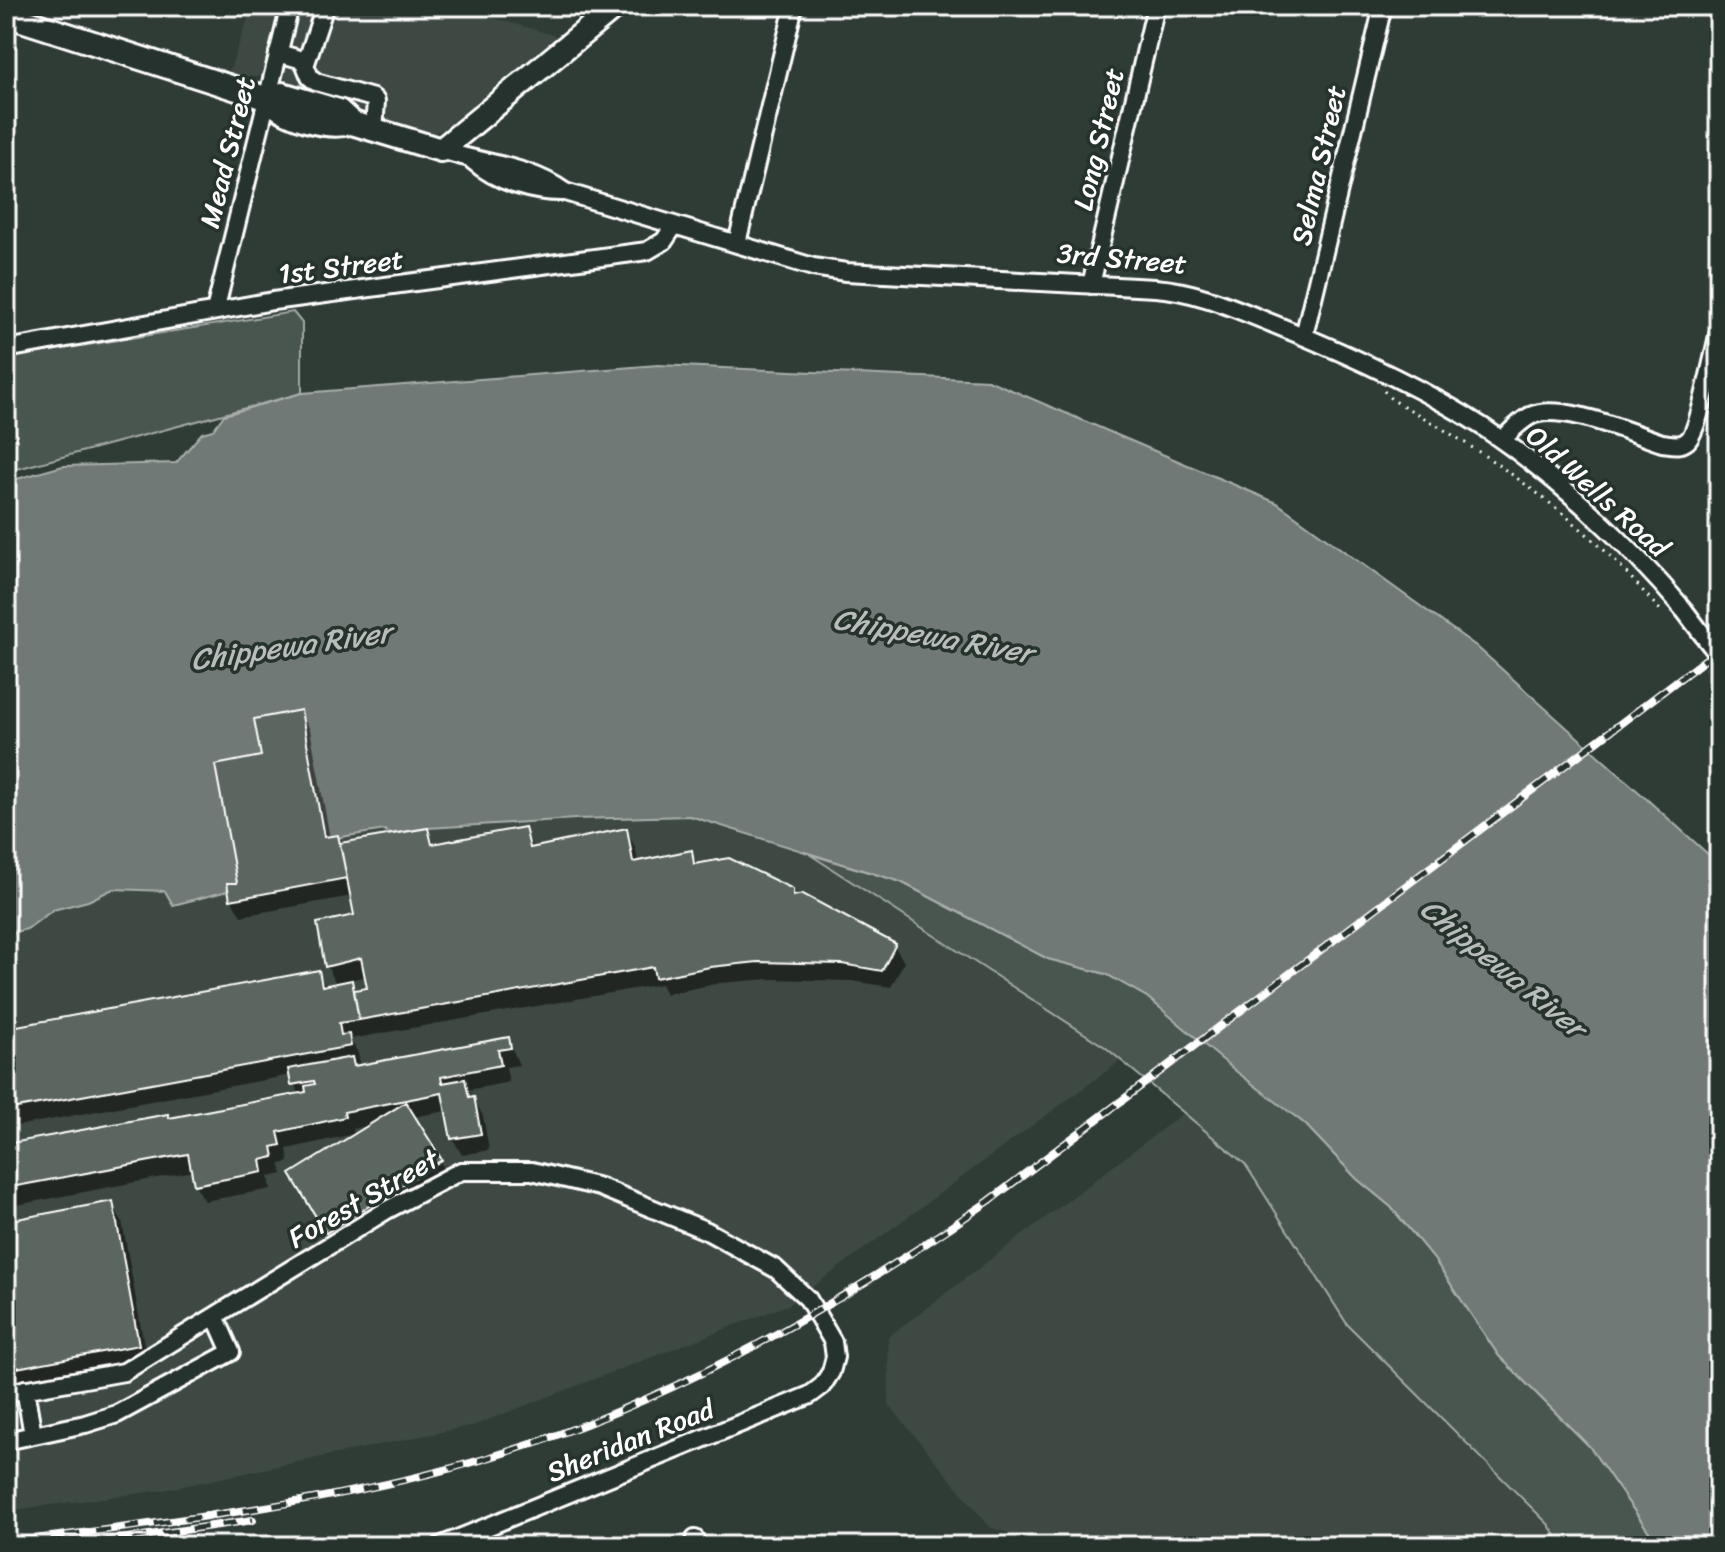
<svg xmlns="http://www.w3.org/2000/svg" width="1725" height="1552" viewBox="0 0 1725 1552" font-family="Sriracha,sans-serif">
<style>
.built{fill:#3c4842}
.green{fill:#4a544f;stroke:#a4aaa7;stroke-width:2}
.water{fill:#707975;stroke:#a9afac;stroke-width:2}
.shadow{fill:#0007;fill-rule:evenodd}
.building{fill:#5b6661;stroke:#fff;stroke-width:2}
.lines{fill:none;stroke-linecap:round;stroke-linejoin:round}
.minor-casing{stroke:#fff;stroke-width:22}
.major-casing{stroke:#fff;stroke-width:28}
.path{stroke:#fff;stroke-width:3;stroke-dasharray:2 6;stroke-linecap:butt}
.minor{stroke:#26332d;stroke-width:16}
.major{stroke:#26332d;stroke-width:22}
.rail-casing{stroke:#fff;stroke-width:8}
.rail{stroke:#26332d;stroke-width:5;stroke-dasharray:15;stroke-linecap:butt}
.minor-bridge-casing{stroke:#fff;stroke-width:22;stroke-linecap:butt}
.path-bridge{stroke:#fff;stroke-width:3;stroke-dasharray:2 6;stroke-linecap:butt}
.minor-bridge{stroke:#26332d;stroke-width:16}
.labels{text-anchor:middle;stroke-width:7;stroke-linejoin:round;paint-order:stroke}
.street-label{font-size:28px;fill:#fff;stroke:#26332d}
.water-label{font-size:30px;font-style:italic;fill:#b8bcba;stroke:#26332d}
</style>
<rect width="100%" height="100%" fill="#2f3b35"/>
<filter id="ink" filterUnits="userSpaceOnUse"><feTurbulence type="fractalNoise" baseFrequency=".0125" numOctaves="2"/><feDisplacementMap in="SourceGraphic" scale="16" xChannelSelector="R" yChannelSelector="G"/><feConvolveMatrix kernelMatrix="1 2 1 2 8 2 1 2 1" color-interpolation-filters="sRGB"/></filter>
<g filter="url(#ink)">
<path class="built" d="M252 6 279 9 264 69 260 76 250 78 229 72Z
M300 6H451L558 36 442 130 431 134 419 133 293 92 286 85 284 71Z
M690 816 901 882 1106 974 1175 1021 788 1305 475 1425 164 1490 6 1511V934L27 929 53 910 88 901 113 889 166 891 314 850 341 837 385 829 387 834 428 828 576 819Z
M1237 1072 1357 1179 1434 1259 1659 1546H1045L990 1527 889 1405 888 1337Z"/>
<path class="green" d="M293 312 302 323V393L6 472V358Z
M809 854 901 882 1048 959 1106 974 1147 997 1305 1124 1357 1179 1391 1207 1434 1259 1499 1356 1589 1446 1659 1546H1563L1548 1524 1347 1324 1245 1164 1105 1047Z"/>
<path class="water" d="M658 365 988 380 1277 503 1476 646 1719 864V1546H1659L1589 1446 1499 1356 1434 1259 1391 1207 1357 1179 1305 1124 1237 1072 1147 997 1106 974 1048 959 901 882 690 816 576 819 428 828 387 834 385 830 341 837 224 892 173 905 165 891 113 889 88 901 53 910 27 929 6 934V482L63 466 176 463 202 433 213 430 224 415 302 393Z"/>
<path class="shadow" d="M300 713 310 729 330 838 337 837 342 845 427 830 436 845 524 829 534 849 626 830 635 847 638 862 690 852 698 865 791 891 795 898 894 945 904 962 891 987 852 981 769 979 720 983 666 994 661 984 350 1039 358 1053 360 1063 354 1064 356 1068 508 1039 519 1065 506 1067 509 1082 469 1090 483 1116 489 1150 462 1155 453 1139 447 1111 413 1117 450 1178 338 1248 302 1191 371 1125 353 1129 354 1134 287 1149 289 1162 280 1164 282 1174 269 1177 271 1189 205 1201 195 1185 193 1171 6 1207V1146L299 1095 291 1075 6 1128V1030L318 972 326 987 337 985 327 966 356 917 352 896 241 916 231 899 239 885 263 758ZM367 976 369 989 357 992 350 980Z
M112 1204 122 1221 147 1362 6 1388V1223Z"/>
<path class="building" d="M301 710 324 837 338 835 347 878 230 900 227 883H237L215 765 261 756 254 719Z
M525 827 530 848 627 828 633 862 692 850 694 864 729 858 793 889V896L803 894 896 944 882 971 842 964 758 962 710 967 655 978 653 967 359 1020 354 990 367 988 361 958 325 967 317 923 354 915 340 843 428 828 432 844Z
M319 970 322 986 352 980 359 1020 339 1023 341 1035 349 1034 351 1046 6 1110V1028Z
M509 1037 511 1048 498 1050 501 1065 441 1077 442 1083 465 1079 469 1097 474 1096 481 1134 451 1139 442 1093 344 1112 345 1117 278 1132 281 1145 272 1147 274 1157 261 1160 263 1172 194 1185 188 1154 6 1188V1144L168 1114 169 1118 306 1092 305 1086 315 1084 314 1081 291 1085 288 1069 352 1057 354 1066Z
M406 1102 442 1160 326 1233 290 1174Z
M113 1201 139 1345 6 1370V1221Z"/>
<g class="lines">
<g class="minor-casing">
<path id="minor" d="M278 53 303 60 310 77 316 82 373 98 376 101 374 129
M306 63 325 6
M441 150C483 164 528 165 565 192
M473 161C497 182 533 193 565 192L813 267 846 272 1155 288C1198 291 1236 309 1276 325 1343 352 1422 387 1483 427 1556 476 1628 543 1684 610
M737 243 794 6
M1091 285 1156 6
M215 311 290 6
M1304 336 1383 6
M6 349 273 301 647 251 664 241 674 226
M1502 440C1510 432 1519 422 1530 416 1559 401 1631 433 1662 443 1671 444 1680 447 1687 441 1699 433 1714 350 1719 332
M25 1389 33 1435
M6 1393 124 1372 387 1210 461 1171H532L600 1187 707 1231 776 1269 808 1299 833 1342 835 1357 831 1372 822 1386 810 1395 440 1546
M6 1441 85 1424 117 1414 231 1352 215 1316
M693 1546 695 1539"/>
</g>
<g class="major-casing">
<path id="major" d="M6 15 268 99C285 117 326 129 350 123
M268 99 282 94 339 111 352 123 441 150 616 6"/>
</g>
<path class="path" d="M1384 391 1391 399C1467 441 1539 489 1602 548 1623 568 1642 590 1661 611"/>
<use href="#minor" class="minor"/>
<use href="#major" class="major"/>
<g class="rail-casing">
<path id="rail" d="M6 1543C155 1523 306 1507 452 1468 648 1416 824 1315 989 1201L1719 649
M73 1546 253 1520"/>
</g>
<use href="#rail" class="rail"/>
<g class="minor-bridge-casing">
<path id="minor-bridge" d="M1684 610 1719 656"/>
</g>
<path class="path-bridge" d="M1707 668 1719 684"/>
<use href="#minor-bridge" class="minor-bridge"/>
</g>
</g>
<g class="labels">
<g class="street-label">
<text transform="translate(1098 139) rotate(-77)" y="10">Long Street</text>
<text transform="translate(227 152) rotate(-76)" y="10">Mead Street</text>
<text transform="translate(1318 165) rotate(-77)" y="10">Selma Street</text>
<text transform="translate(1122 258) rotate(5)" y="10">3rd Street</text>
<text transform="translate(341 266) rotate(-7)" y="10">1st Street</text>
<text transform="translate(1598 491) rotate(42)" y="10">Old Wells Road</text>
<text transform="translate(363 1198) rotate(-30)" y="10">Forest Street</text>
<text transform="translate(630 1440) rotate(-22)" y="10">Sheridan Road</text>
</g>
<g class="water-label">
<text transform="translate(933 636) rotate(10)" y="10">Chippewa River</text>
<text transform="translate(291 646) rotate(-8)" y="10">Chippewa River</text>
<text transform="translate(1503 968) rotate(39)" y="10">Chippewa River</text>
</g>
</g>
<rect width="1725" height="1552" fill="none" stroke="#26332d" stroke-width="32"/>
<rect x="16" y="16" width="1693" height="1520" fill="none" stroke="#fff" stroke-width="3" filter="url(#ink)"/>
</svg>
